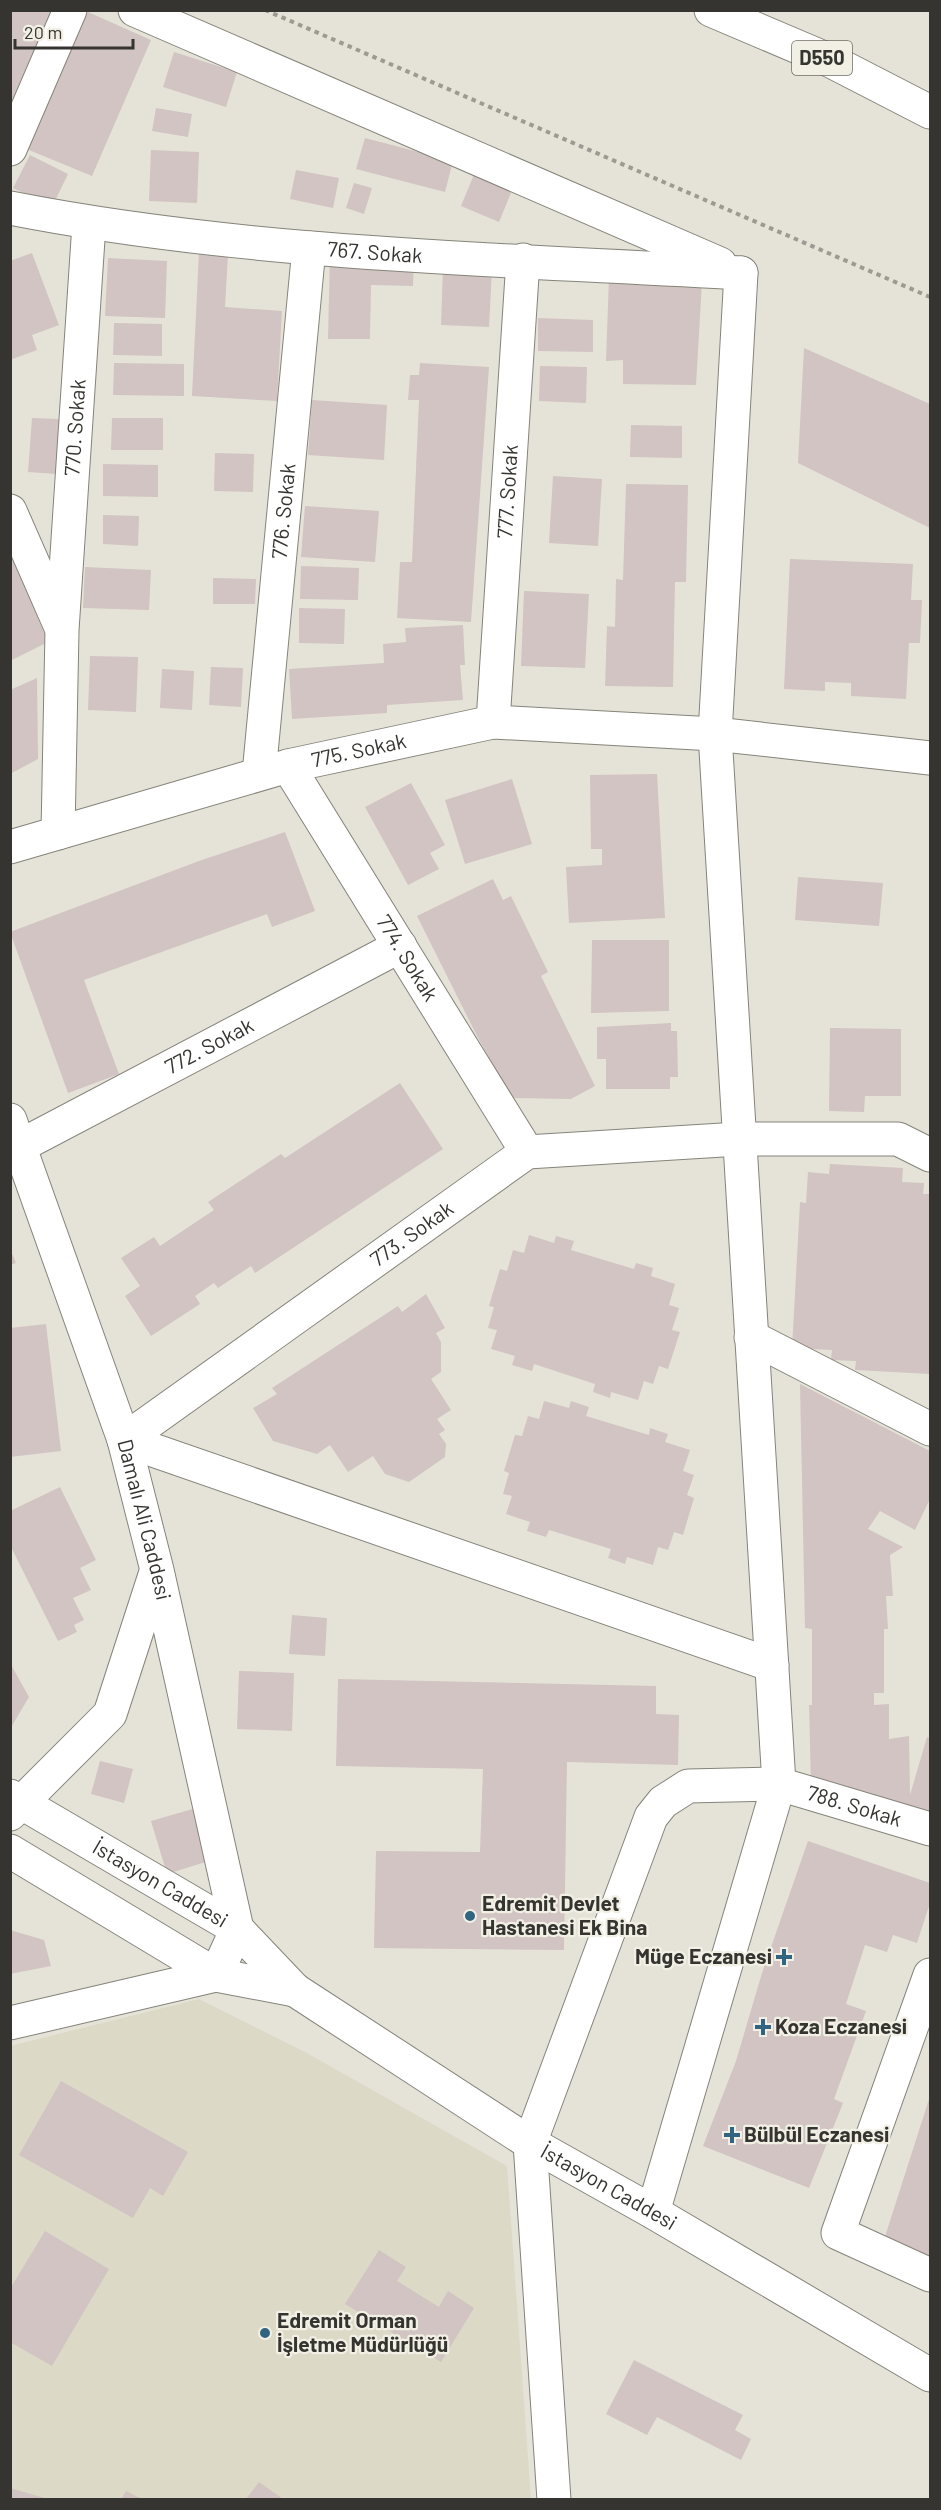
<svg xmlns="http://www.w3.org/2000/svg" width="941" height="2510" viewBox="0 0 941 2510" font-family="Barlow,sans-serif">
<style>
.built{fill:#dcd9c7}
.building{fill:#d1c4c2}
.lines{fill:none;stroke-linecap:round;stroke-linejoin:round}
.minor-casing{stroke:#85847a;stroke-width:35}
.major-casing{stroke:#85847a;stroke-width:35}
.highway-casing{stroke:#85847a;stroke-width:35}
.path{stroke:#9c9a92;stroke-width:4;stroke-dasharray:4.5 4.5;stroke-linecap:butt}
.minor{stroke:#fff;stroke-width:33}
.major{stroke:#fff;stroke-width:33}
.highway{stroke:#fff;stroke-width:33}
.poi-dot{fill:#316481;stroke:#f2f0e5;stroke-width:2}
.labels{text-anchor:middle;stroke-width:4.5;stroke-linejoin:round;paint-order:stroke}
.shield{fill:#f2f0e5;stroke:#6e6c66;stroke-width:1.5}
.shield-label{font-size:20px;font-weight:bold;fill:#353430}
.street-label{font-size:21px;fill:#353430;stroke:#f2f0e5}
.poi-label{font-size:21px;font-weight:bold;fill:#353430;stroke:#f2f0e5;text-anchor:start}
</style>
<rect width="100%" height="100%" fill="#e5e3d8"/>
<path class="built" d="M199 1999 305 2052 507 2166 531 2499H11L10 2046Z"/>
<path class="building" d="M10 10H52L11 105H10Z
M88 12 151 40 92 176 24 148Z
M174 52 237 72 226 107 163 87Z
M156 108 192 114 188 137 152 131Z
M365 138 453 161 445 192 356 169Z
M151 150 199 152 197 203 149 201Z
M30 155 68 174 52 207 13 188Z
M296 170 339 178 333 208 290 199Z
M475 172 513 188 499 222 461 206Z
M354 183 372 188 364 214 346 208Z
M199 252 228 254 225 307 282 311 277 401 192 396Z
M32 253 59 325 32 335 37 350 10 360V261Z
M330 253 414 255 413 286 371 285 370 339H328Z
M108 258 167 261 165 318 105 316Z
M443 267 492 269 489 327 441 325Z
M609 277 702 282 696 385 623 384V360L606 361Z
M538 318 593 320V352L538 351Z
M114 323 162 324V356L113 355Z
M804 348 930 404V528L798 463Z
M114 363 184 364V396L113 395Z
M420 363 489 367 471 622 397 618 400 562H412L419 400H408L410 375H419Z
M540 366 587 367 586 403 539 401Z
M312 400 387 405 384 460 308 455Z
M32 418 59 419 56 474 28 472Z
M112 418H163V450H111Z
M631 425 682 426V458L630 457Z
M215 453 254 454 253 492 214 491Z
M103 464 158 465V497L103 496Z
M553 476 602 479 598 546 549 543Z
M626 484 688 485 686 582H675L673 687 605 686 607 626 615 627 616 579 623 580Z
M305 506 379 511 375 562 301 557Z
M103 515 139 516 138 546 103 544Z
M10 550 48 642 10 661Z
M790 559 913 564 911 600H922L920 643H909L906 699 851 696V683L825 682V691L784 689Z
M301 566 359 568 358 600 300 599Z
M85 567 151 570 149 610 83 608Z
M213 578 256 579 255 604H213Z
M524 591 589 594 585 668 521 666Z
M299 608 345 609 344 644 299 643Z
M463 625 465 665H460L463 700 387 705V713L292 719 289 669 384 663 383 644 406 642 405 628Z
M90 656 138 657 136 712 88 710Z
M211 667 243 668 241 707 209 705Z
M162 669 194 671 192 710 160 708Z
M37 678 38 759 10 774V690Z
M657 774 665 918 569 923 566 867 602 865V849H591L590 775Z
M512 779 532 844 465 864 445 800Z
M411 783 445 845 430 853 439 869 408 885 365 807Z
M285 832 315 911 272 927 267 914 84 980 119 1074 68 1093 10 932 199 861Z
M798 877 883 883 879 926 795 920Z
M493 879 503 900 511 896 548 972 541 976 595 1086 571 1099 512 1098 477 1036 417 916Z
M592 940H669V1011L591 1013Z
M671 1023V1031H677L678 1077H670V1089H606V1059H597V1027Z
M830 1028 901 1029V1096H865L864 1112 829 1111Z
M400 1083 443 1149 255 1273 251 1266 218 1288 214 1283 195 1296 200 1304 151 1336 125 1296 140 1286 121 1258 154 1237 160 1246 214 1210 208 1202 281 1154 285 1158Z
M830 1164 903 1168 902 1182 924 1183 923 1194H930V1374L855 1370 856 1361 831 1360 832 1350 792 1348 800 1202 806 1203 808 1172 829 1174Z
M529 1235 554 1243 556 1236 574 1241 571 1250 634 1269 636 1263 653 1268 651 1276 675 1284 669 1305 679 1308 672 1330 680 1332 668 1369 659 1366 653 1384 644 1381 638 1400 611 1392 610 1398 593 1392 595 1384 534 1364 532 1371 512 1365 515 1356 491 1349 497 1330 488 1328 494 1307 489 1306 500 1269 507 1271 513 1250 524 1253Z
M10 1249 16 1263 10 1265Z
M426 1294 445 1328 436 1333 441 1342V1372L431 1379 451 1410 437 1419 445 1430 439 1434 446 1444 445 1457 409 1482 385 1474 373 1456 348 1472 330 1445 317 1454 273 1441 253 1408 277 1394 272 1388 398 1306 402 1312Z
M46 1324 61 1451 10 1457V1328Z
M800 1384 930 1451V1499L915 1530 880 1511 868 1529 903 1547 890 1555 893 1596H886L888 1629H884V1693H874V1705L889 1704V1739L909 1736 910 1795 927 1737 930 1738V1825L811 1785 809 1705H812V1629L805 1628Z
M544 1401 569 1408 571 1401 589 1407 586 1416 649 1435 650 1428 668 1434 665 1442 690 1450 683 1471 694 1475 687 1495 694 1498 683 1535 674 1532 668 1550 658 1547 653 1565 627 1557 625 1564 608 1558 611 1549 549 1530 546 1537 527 1531 530 1522 506 1514 512 1496 503 1494 509 1473 504 1471 515 1435 522 1436 528 1416 539 1419Z
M60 1487 96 1560 80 1568 91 1590 73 1598 84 1620 74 1625 77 1632 58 1641 10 1545V1511Z
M292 1615 327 1618 325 1656 289 1654Z
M10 1663 29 1697 10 1729Z
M239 1671 294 1673 292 1731 237 1729Z
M338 1679 656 1686V1714L679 1715 678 1765 567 1762 564 1950 374 1948 376 1851 480 1852 483 1769 336 1766Z
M100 1761 133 1769 124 1803 91 1794Z
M196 1808 212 1860 167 1874 151 1821Z
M808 1841 930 1883V1903L917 1943 893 1935 887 1952 865 1945 846 2004 866 2011 834 2099 843 2103 809 2188 703 2146 736 2061 762 1973Z
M10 1930 44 1940 51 1966 10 1974Z
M61 2081 188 2152 163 2196 150 2188 133 2218 19 2155Z
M930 2096V2265L881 2249Z
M45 2231 109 2269 52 2366 10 2342V2289Z
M379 2250 406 2267 397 2281 439 2307 448 2291 474 2308 441 2362 345 2304Z
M634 2360 743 2415 735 2430 751 2439 741 2460 657 2417 647 2435 606 2414Z
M259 2482 283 2499H246Z
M10 2488 48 2499H10Z
M126 2491 142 2499H121Z"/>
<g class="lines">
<g class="minor-casing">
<g id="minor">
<path d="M135 10 720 264"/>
<path d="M10 149 70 10"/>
<path id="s1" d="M10 208C250 255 497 259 741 273"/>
<path d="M10 511 60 625"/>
<path id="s2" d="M493 722 523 260"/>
<path id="s3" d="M288 766 527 1152"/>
<path id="s4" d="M259 774 309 248"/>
<path id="s5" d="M58 833 62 630 89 224"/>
<path id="s6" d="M10 847 288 766 493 722 715 734 930 758"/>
<path id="s7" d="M10 1120 124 1440 157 1570 237 1929 216 1975 10 2023"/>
<path id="s8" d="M20 1146 400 946"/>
<path d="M751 1337 930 1429"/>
<path id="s9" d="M124 1440 527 1152 739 1139H898L930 1155"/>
<path d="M124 1440 772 1665"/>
<path d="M10 1814 110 1714 156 1572"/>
<path d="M930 1975 838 2233 930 2275"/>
<path d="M653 2212 779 1784 715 734 741 273"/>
<path id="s10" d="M554 2500 530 2143 651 1817 663 1802 688 1786 779 1784 930 1829"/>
</g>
</g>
<g class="major-casing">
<g id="major">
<path id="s11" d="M10 1796 237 1929 295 1990 530 2143 653 2212 930 2375"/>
<path d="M10 1851 216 1975 295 1990"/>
</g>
</g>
<g class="highway-casing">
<path id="highway" d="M711 10 831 61 930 112"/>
</g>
<path class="path" d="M265 10 930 297"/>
<use href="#minor" class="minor"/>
<use href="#major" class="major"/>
<use href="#highway" class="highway"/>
</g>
<g class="poi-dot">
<circle cx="470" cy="1916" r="6"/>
<path d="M781 1948h6v6h6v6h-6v6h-6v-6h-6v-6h6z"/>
<path d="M760 2018h6v6h6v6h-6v6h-6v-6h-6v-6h6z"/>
<path d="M729 2126h6v6h6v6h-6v6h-6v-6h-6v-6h6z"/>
<circle cx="265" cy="2333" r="6"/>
</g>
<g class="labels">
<rect class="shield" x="792" y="41" width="60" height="34" rx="4.5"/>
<g class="shield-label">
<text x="822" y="65">D550</text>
</g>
<g class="street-label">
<text dy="7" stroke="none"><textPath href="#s1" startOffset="368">767. Sokak</textPath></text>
<text dy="7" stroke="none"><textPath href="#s5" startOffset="406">770. Sokak</textPath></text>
<text dy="7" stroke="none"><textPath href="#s2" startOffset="231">777. Sokak</textPath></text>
<text dy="7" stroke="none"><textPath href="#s4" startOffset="264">776. Sokak</textPath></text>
<text dy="7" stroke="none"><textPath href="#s6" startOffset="362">775. Sokak</textPath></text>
<text dy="7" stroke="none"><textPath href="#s3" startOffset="226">774. Sokak</textPath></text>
<text dy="7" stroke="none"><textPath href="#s8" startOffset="214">772. Sokak</textPath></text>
<text dy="7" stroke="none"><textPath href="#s9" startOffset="354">773. Sokak</textPath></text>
<text dy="7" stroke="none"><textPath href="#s7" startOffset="422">Damalı Ali Caddesi</textPath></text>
<text dy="7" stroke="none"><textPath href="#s10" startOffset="924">788. Sokak</textPath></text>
<text dy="7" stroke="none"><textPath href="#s11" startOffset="174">İstasyon Caddesi</textPath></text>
<text dy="7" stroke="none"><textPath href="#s11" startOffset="718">İstasyon Caddesi</textPath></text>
</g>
<g class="poi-label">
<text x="482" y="1911">Edremit Devlet<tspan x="482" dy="24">Hastanesi Ek Bina</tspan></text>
<text x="772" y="1964" text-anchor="end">Müge Eczanesi</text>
<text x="775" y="2034">Koza Eczanesi</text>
<text x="744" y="2142">Bülbül Eczanesi</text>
<text x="277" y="2328">Edremit Orman<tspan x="277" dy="24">İşletme Müdürlüğü</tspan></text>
</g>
</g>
<rect width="941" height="2510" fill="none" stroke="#353430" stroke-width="24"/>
<path d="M15 39v9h118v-9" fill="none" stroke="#353430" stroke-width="3"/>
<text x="24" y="39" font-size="18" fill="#353430" stroke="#f2f0e5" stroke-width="4.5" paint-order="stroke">20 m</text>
</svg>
